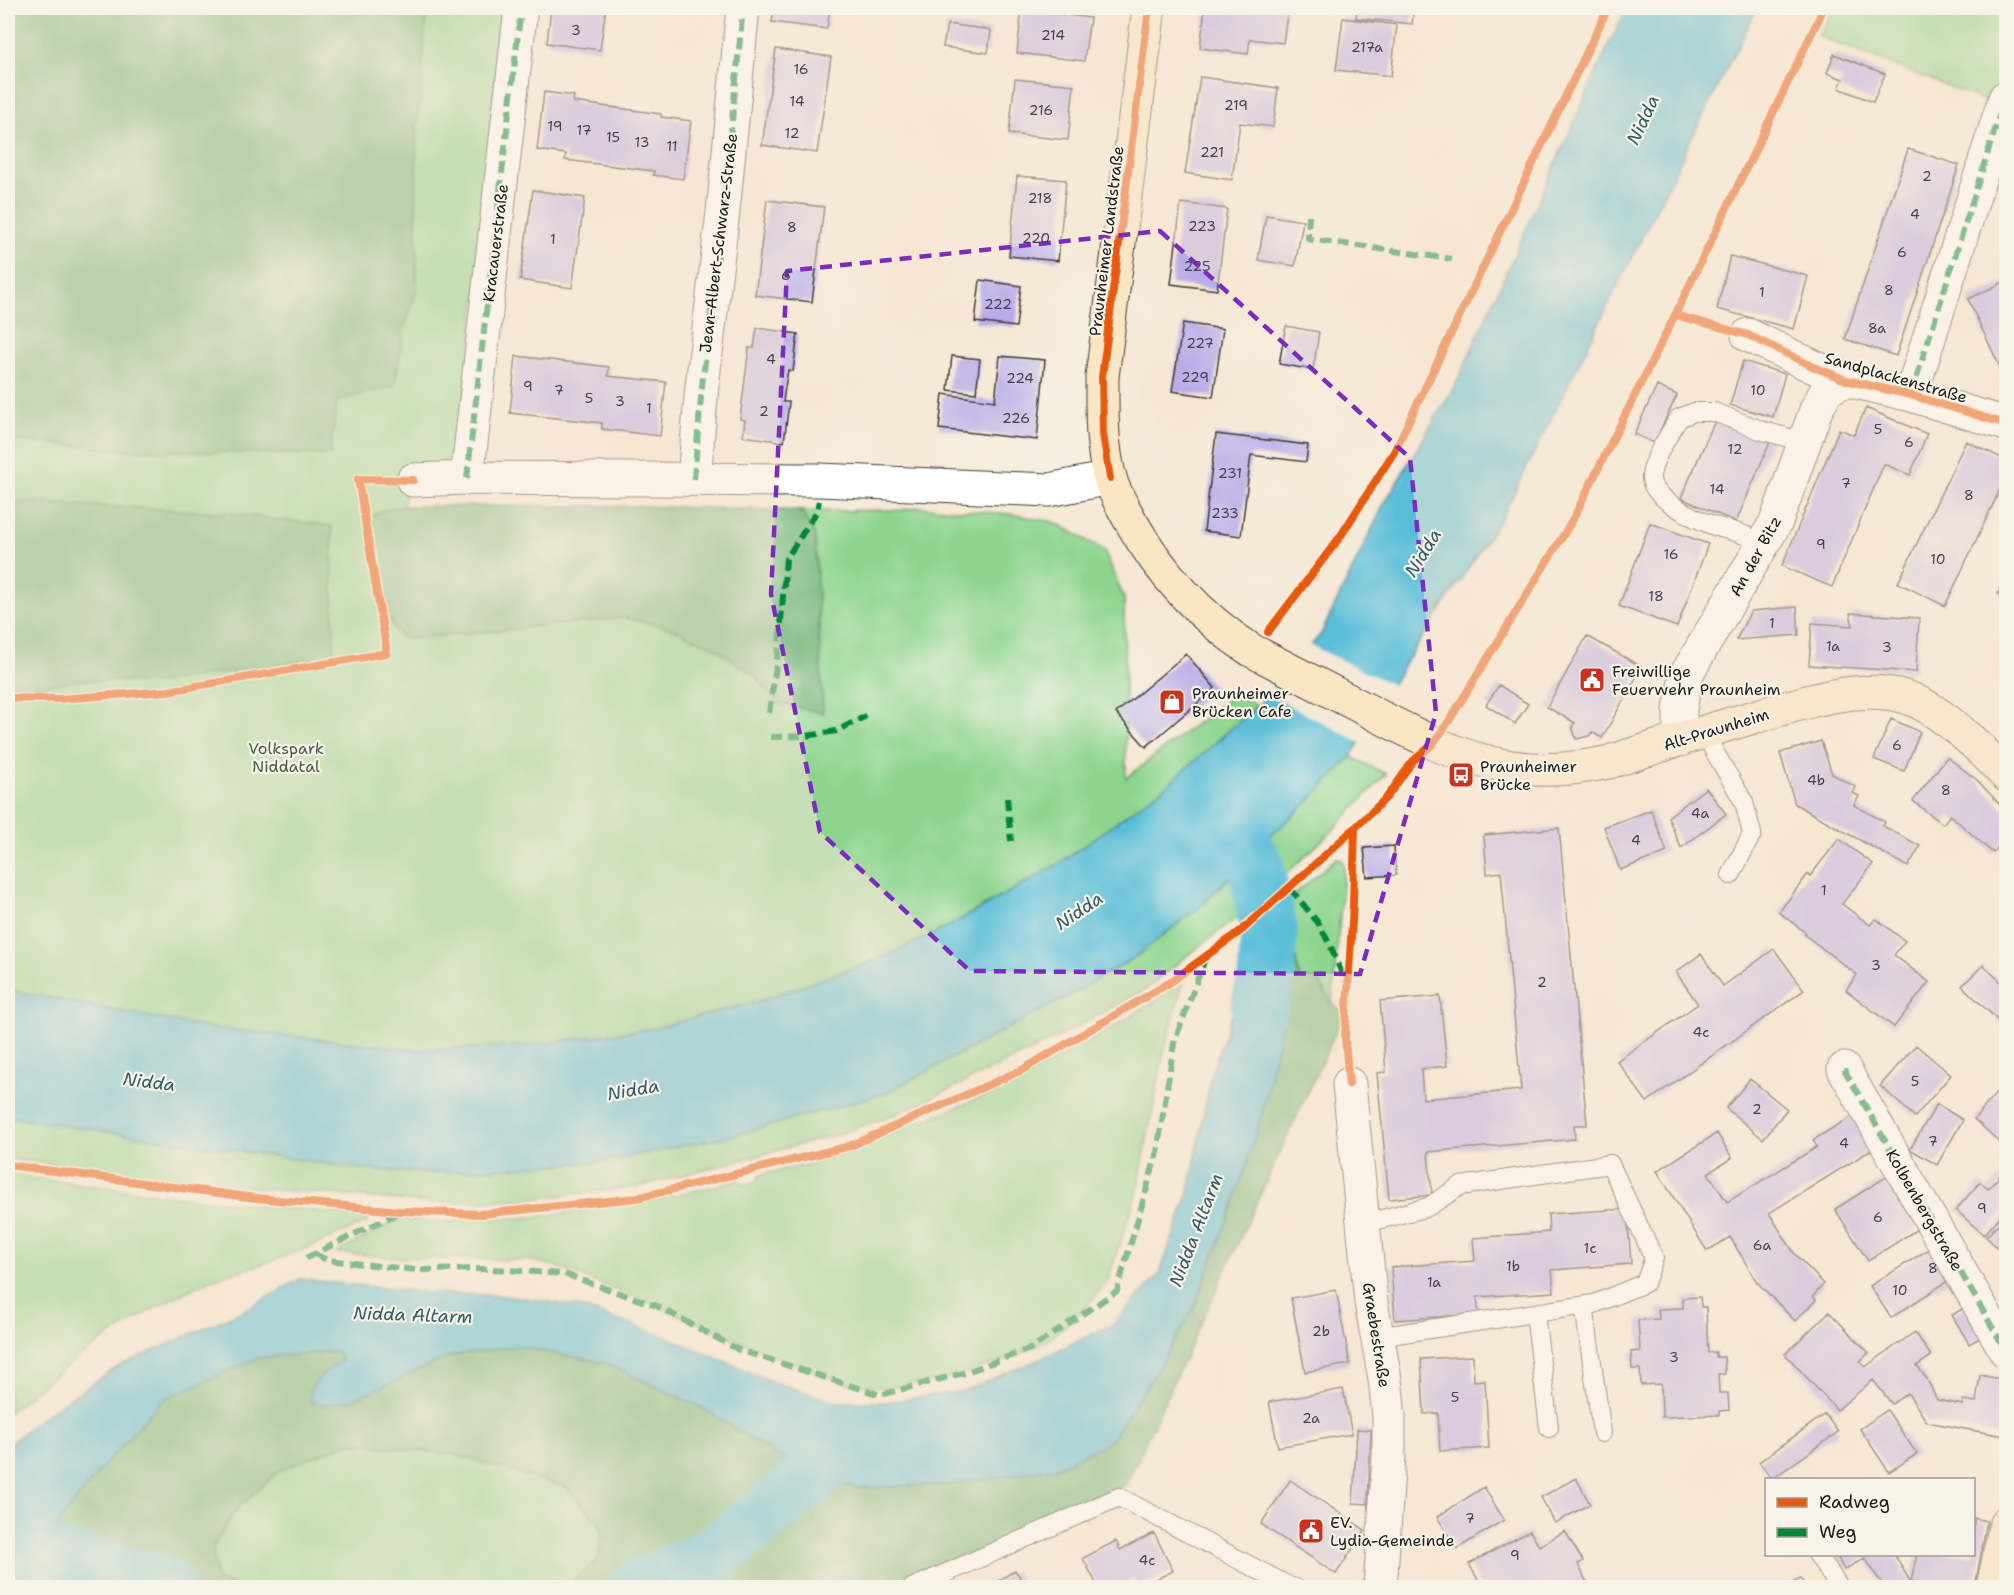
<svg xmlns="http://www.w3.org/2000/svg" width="2014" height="1595" viewBox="0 0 2014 1595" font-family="'Shantell Sans',sans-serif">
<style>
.green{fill:#8dd58f;stroke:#547856;stroke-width:1.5}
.forest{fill:#72b67a;stroke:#47694b;stroke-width:1.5}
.water{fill:#5abed8;stroke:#3b6d7a;stroke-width:1.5}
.pier{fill:#f5e7d3}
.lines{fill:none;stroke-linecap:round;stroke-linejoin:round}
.river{stroke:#5abed8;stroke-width:57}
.building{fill:#b8ace8}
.service-casing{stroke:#3d3a37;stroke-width:20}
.minor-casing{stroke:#3d3a37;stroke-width:35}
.secondary-casing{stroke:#3d3a37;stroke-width:35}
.service{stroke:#fff;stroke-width:18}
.minor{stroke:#fff;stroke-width:33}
.secondary{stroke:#fbe6c4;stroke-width:33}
.quiet{stroke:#00873e;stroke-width:6;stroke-dasharray:12 6;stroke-linecap:butt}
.cycleway-casing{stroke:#f7f3e8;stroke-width:11}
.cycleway{stroke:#e8590c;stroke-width:8}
.marked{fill:none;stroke:#7b2cbf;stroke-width:4.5;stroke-dasharray:12 8;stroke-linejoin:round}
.labels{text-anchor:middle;stroke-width:4.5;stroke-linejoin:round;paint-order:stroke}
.number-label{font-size:14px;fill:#43404f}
.street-label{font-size:16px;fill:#1c1c1c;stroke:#f7f3e8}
.poi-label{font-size:16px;fill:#1c1c1c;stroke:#f7f3e8;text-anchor:start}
.park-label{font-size:16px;fill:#445d44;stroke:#f7f3e8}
.water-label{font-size:18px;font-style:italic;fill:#355d67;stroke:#f7f3e8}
</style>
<rect width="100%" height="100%" fill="#f7f3e8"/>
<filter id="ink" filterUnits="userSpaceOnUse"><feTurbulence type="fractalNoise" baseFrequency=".0167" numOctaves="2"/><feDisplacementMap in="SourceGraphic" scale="12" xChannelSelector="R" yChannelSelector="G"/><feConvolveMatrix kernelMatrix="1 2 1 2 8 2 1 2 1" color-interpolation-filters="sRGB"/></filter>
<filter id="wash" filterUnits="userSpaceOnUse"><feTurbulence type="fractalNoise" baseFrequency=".008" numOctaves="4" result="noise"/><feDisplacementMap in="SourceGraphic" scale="24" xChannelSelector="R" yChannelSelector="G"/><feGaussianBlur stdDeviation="1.35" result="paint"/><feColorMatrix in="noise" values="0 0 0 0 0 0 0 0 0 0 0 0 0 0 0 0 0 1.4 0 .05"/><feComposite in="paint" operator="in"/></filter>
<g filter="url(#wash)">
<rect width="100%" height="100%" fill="#f5e7d3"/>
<path class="green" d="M8 8H512L458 448C443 470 431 466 407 465L404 506H638L817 511 902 510 918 507 1011 514 1054 522 1104 550 1124 598 1126 778 1235 694 1257 706 1169 784 1057 865 940 931 879 959 759 1001 655 1028 525 1046 418 1050 203 1027 8 990Z
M1833 8H2006V109L1818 36Z
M1351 757 1386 774 1331 832 1268 891 1258 846 1305 805Z
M1337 858 1343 861 1344 872 1332 1004 1318 980H1300L1290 933 1261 923Z
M1239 868 1242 914 1194 950 1146 989 1041 1046 899 1113 829 1137 637 1187 530 1199 433 1203 256 1188 8 1159V1117L369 1170 431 1173 606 1161 886 1093 1070 995 1134 958 1203 904Z
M1183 984 1163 1055 1137 1192 1107 1282 1080 1314 1044 1342 1006 1360 946 1379 885 1388 845 1383 774 1356 680 1315 555 1266 527 1260 404 1258 337 1253 396 1220 406 1219 433 1222 535 1217 659 1199 740 1180 744 1185 757 1181 759 1175 811 1164 998 1091 1089 1042Z
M12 1175 215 1201 358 1215 369 1218 367 1222C337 1236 306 1249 274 1260 253 1268 230 1272 209 1281 135 1313 69 1362 8 1413V1182L11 1181Z
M348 1443 452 1454 566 1487 603 1529 598 1559 572 1582 442 1584 433 1588 240 1587 217 1581 213 1547 236 1510 280 1470Z"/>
<path class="forest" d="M16 8H427L416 140 417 290 404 328 395 386 337 401 330 455 123 450 8 440V22Z
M8 501 217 512 332 526 334 656 158 683 81 680 8 690Z
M404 506H638L801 511 815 535 823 713 778 703 754 675 712 646 673 629 626 618 410 639 400 636 392 626C385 594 368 546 374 515L383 510Z
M1290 933 1300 979 1318 980 1332 1004 1345 1012 1126 1485 897 1587H433L442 1584 572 1582 598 1559 603 1529 566 1487 452 1454 348 1443 280 1470 236 1510 213 1547 217 1581 240 1587 8 1588V1582L131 1576 52 1529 112 1456 162 1400 257 1358 337 1351 342 1361 321 1375 352 1400 450 1356 516 1346 603 1362 703 1408 781 1458 855 1488 954 1484 1055 1468 1109 1442 1150 1381 1193 1310 1234 1203 1259 1124Z"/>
<path class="water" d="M1627 8H1757L1503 515 1401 670 1351 757 1305 805 1258 846 1203 904 1134 958 1070 995 886 1093 731 1136 606 1161 431 1173 369 1170 8 1117V990L203 1027 328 1040 418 1050 525 1046 655 1028 759 1001 879 959 940 931 1057 865 1169 784 1262 701 1321 634 1385 502 1457 382 1605 53Z
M1269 930 1288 937 1284 1016 1259 1124 1234 1203 1193 1310 1150 1381 1109 1442 1055 1468 954 1484 855 1488 781 1458 703 1408 603 1362 516 1346 450 1356 352 1400 326 1405 311 1402 310 1391 321 1375 342 1361 337 1351 257 1358 162 1400 112 1456 53 1529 132 1576 8 1582V1445L43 1416 119 1366 243 1311 300 1279 429 1293 513 1296 579 1307 667 1337 771 1381 836 1402H885L963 1391 1031 1363 1112 1325 1159 1275 1189 1192 1211 1075 1241 988Z"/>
<path class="pier" d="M1308 644 1395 686 1362 743 1265 693Z"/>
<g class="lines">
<path class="river" d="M1223 812 1256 867 1269 930 1266 978 1259 1007
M8 1545 132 1576 167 1588
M637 1588 711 1557 857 1439 882 1436"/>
</g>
<g id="blocks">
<path class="building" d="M551 8H606L600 50 547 43Z
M774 8H830L827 29 772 22Z
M936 8H955V11Z
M1205 8H1288L1283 43 1250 39 1248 54 1200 48Z
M1357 8H1414L1412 24 1356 18Z
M1022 9 1090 18 1084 61 1017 53Z
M1343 18 1397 25 1391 76 1336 70Z
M947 24 991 30 988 53 943 47Z
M776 49 831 57 817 153 762 145Z
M1834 54 1885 74 1873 102 1839 88 1843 79 1827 73Z
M1200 77 1278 88 1273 127 1240 123 1232 180 1185 173Z
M1015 79 1074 85 1068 140 1009 134Z
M544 92 574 96 573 102 661 114V117L691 121 683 179 653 175 654 171 565 160 566 154 537 150Z
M1908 149 1959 165 1896 356 1845 339Z
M1017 176 1066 180 1058 261 1009 256Z
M533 190 585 198 572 288 520 280Z
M767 200 824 207 812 302 755 295Z
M1181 203 1227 209 1217 290 1171 284Z
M1266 215 1303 221 1295 266 1258 260Z
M1730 256 1808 276 1794 329 1717 309Z
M980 280 1021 286 1016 327 975 322Z
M2006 281V380L1968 299Z
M1183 323 1223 329 1213 397 1172 391Z
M1286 326 1319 332 1313 370 1279 364Z
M757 328 798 334 793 371 788 370 785 387 783 402H789L784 442 743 436 745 420 740 419 749 348H754Z
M516 356 609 367 608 376 666 382 660 436 602 429V423L510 413Z
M952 356 980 359 976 393 948 390Z
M1000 356 1045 360 1037 440 939 429 943 394 995 401Z
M1743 361 1785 374 1773 417 1730 405Z
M1657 386 1677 395 1654 443 1634 434Z
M1866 408 1927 434 1910 475 1884 464 1832 587 1782 566 1839 429 1854 435Z
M1717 416 1771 440 1736 522 1681 498Z
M1216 434 1308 445 1306 462 1251 455 1241 536 1204 531Z
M1966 441 2006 460V477L1945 606 1898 583Z
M1650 523 1708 544 1677 627 1619 606Z
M2006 577V598L1998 594Z
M1797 607 1799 635 1736 640 1751 611Z
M1850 613 1919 618 1916 672 1809 665 1812 623 1853 626Z
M1587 636 1642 667 1602 738 1592 732 1589 736 1576 739 1572 726 1575 723 1547 707Z
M1186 654 1215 688 1146 747 1116 713Z
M1499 685 1528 704 1515 724 1486 705Z
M1891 719 1920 732 1904 771 1874 759Z
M1821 741 1832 774 1856 787 1853 793 1859 796 1854 805 1885 822 1883 826 1920 846 1908 867 1795 804 1780 753Z
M1947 757 1977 780 2006 811V838L1993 853 1950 815 1943 824 1913 801Z
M1706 788 1726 814 1681 848 1668 817Z
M1651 810 1667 852 1620 870 1604 827Z
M1559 828 1587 1125H1574L1575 1139 1428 1152 1432 1195 1389 1199 1377 1073 1386 1072 1380 1001 1440 996 1447 1066 1421 1069 1423 1099 1521 1090 1501 872 1487 874 1484 835Z
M1839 839 1873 864 1842 904 1870 925 1876 919 1905 941 1894 955 1929 982 1894 1027 1846 990 1857 975 1805 935 1806 933 1779 912 1808 874 1810 876Z
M1394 846 1396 875 1367 877 1364 848Z
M1774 949 1804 990 1647 1102 1617 1061 1698 1004 1676 972 1701 954 1723 986Z
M1983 965 2006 987V1028L1962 986Z
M1916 1045 1951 1075 1915 1117 1880 1086Z
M1750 1079 1787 1109 1763 1139 1726 1108Z
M1999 1090 2006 1097V1148L1974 1119Z
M1937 1104 1963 1120 1937 1165 1910 1149Z
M1856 1114 1876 1147 1769 1213 1794 1253 1824 1284 1813 1296 1816 1300 1795 1321 1757 1282 1730 1237 1707 1251 1657 1171 1717 1133 1732 1158 1708 1173 1727 1202 1817 1147 1813 1140Z
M2006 1169V1210L1984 1235 1956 1210 1980 1182 1988 1189Z
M1889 1175 1922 1226 1868 1261 1835 1209Z
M1627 1209 1631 1264 1552 1270 1554 1292 1477 1297 1479 1314 1395 1320 1391 1267 1475 1261 1473 1238 1549 1232 1548 1214Z
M2006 1216V1256L1986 1237Z
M1937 1244 1957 1275 1891 1318 1870 1286Z
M1336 1290 1350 1364 1305 1372 1291 1298Z
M1700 1297 1701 1307H1706L1708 1353 1716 1352V1357H1724L1725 1374H1718L1719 1393H1728L1729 1410 1720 1411V1415L1662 1417 1661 1384 1641 1385 1640 1369H1632L1631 1352 1640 1351 1638 1320 1659 1319 1658 1309 1683 1308V1298Z
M1972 1303 1989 1333 1969 1344 1952 1315Z
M1829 1312 1869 1353 1860 1361 1865 1367 1915 1332 1931 1356 1917 1366 1927 1379 1937 1400 1963 1405V1400L1976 1402 1980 1375 2006 1380V1421L2004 1436 1927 1422 1908 1393 1892 1404 1873 1380 1837 1410 1785 1354Z
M1473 1356 1474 1381 1485 1380 1489 1448 1440 1451 1438 1413 1424 1414 1421 1359Z
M1343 1389 1352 1434 1278 1447 1269 1402Z
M1887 1410 1917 1454 1889 1472 1860 1429Z
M1825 1414 1838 1432 1772 1479 1759 1462Z
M1357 1429 1371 1430 1368 1504 1353 1503Z
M1576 1478 1590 1504 1555 1523 1541 1497Z
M1290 1480 1365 1530 1336 1574 1261 1524Z
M1484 1487 1504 1520 1457 1549 1437 1517Z
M1974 1518 1987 1521 1975 1587H1944L1911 1581 1917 1554H1974Z
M1530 1531 1539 1546 1565 1531 1583 1561 1578 1564 1588 1585 1584 1587H1482L1469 1564Z
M1154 1533 1173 1571 1140 1587 1135 1579 1117 1587H1098L1083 1558 1116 1541 1120 1550Z
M1836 1554H1894L1913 1586 1911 1587H1884L1865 1558 1844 1570Z
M1015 1570 1027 1587H989Z
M1800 1578 1806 1587H1787Z"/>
</g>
</g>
<g filter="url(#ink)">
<use href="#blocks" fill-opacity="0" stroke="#3d3a37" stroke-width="1.5"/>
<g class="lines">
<g class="service-casing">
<path id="service" d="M1762 547C1748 532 1731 532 1712 525 1695 519 1649 497 1651 476 1653 458 1670 433 1679 418L1694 412H1714L1760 430 1793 439 1802 448
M1705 731 1714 751 1744 802 1752 834 1731 875
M1363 1224 1428 1207 1460 1186 1610 1164 1654 1258 1645 1283 1594 1304 1377 1337
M1584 1306 1602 1433
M1535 1313 1549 1428
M1817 1554 1840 1588
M912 1588 1119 1497 1289 1586 1296 1588"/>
</g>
<g class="minor-casing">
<path id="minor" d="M1748 335 1814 367 1846 380 1911 395 2006 424
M1911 395 2005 98
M467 478 521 8
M694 479 702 386 723 212 743 8
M413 480 467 478 820 480 1049 490 1110 478
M1680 740V710L1686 675 1776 522 1816 410 1827 389 1846 380
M1844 1069 2006 1351
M1349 1084 1371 1302 1385 1379 1389 1417V1456L1380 1588"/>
</g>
<g class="secondary-casing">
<path id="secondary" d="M1149 8 1102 377C1102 410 1101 446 1110 478 1114 493 1123 507 1130 520 1160 573 1200 617 1251 650 1291 671 1330 691 1369 711 1454 755 1511 784 1609 762 1657 747 1705 731 1754 717 1800 704 1853 684 1902 696 1935 704 1983 750 2006 775
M1993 1588 2006 1523"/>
</g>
<use href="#service" class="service"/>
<use href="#minor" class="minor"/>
<use href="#secondary" class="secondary"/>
<path class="quiet" d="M1309 215 1308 239 1452 259
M1911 395 2005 98
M467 478 521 8
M694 479 702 386 723 212 743 8
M769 713 779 646 786 559 817 511 819 501
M771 737 806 736 836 731 866 716
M1007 798 1011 841
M1290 888 1319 924 1330 945 1346 983
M1844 1069 2006 1351
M315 1254 327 1260 416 1270 493 1269 564 1274 657 1306 739 1350 880 1395 964 1373 1032 1348 1117 1291 1157 1153 1174 1043 1205 959
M306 1258 398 1213"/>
<g class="cycleway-casing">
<path id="cycleway" d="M1675 315 1748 335 1814 367 1846 380 1911 395 2006 424
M1110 478 1103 434 1102 377 1149 8
M1268 632 1340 537 1394 452 1608 8
M8 698 59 699 168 691 387 653 358 479 413 480
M1349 1084 1345 1039 1353 904 1355 828
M8 1165 256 1198 400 1211 481 1214 637 1198 850 1146 1022 1070 1169 983 1242 930 1355 828 1387 797 1413 761 1433 744 1449 721 1572 521 1675 315 1824 8"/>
</g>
<use href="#cycleway" class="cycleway"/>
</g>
</g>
<path d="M0 0H2014V1595H0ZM1160 231 1410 458 1436 713 1360 974 970 971 820 832 771 594 787 271Z" fill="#f5e7d3" fill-opacity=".55" fill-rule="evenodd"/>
<path class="marked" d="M1160 231 1410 458 1436 713 1360 974 970 971 820 832 771 594 787 271Z"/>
<defs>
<g id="civic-square" transform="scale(1.35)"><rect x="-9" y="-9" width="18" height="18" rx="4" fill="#c8321e" stroke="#f7f3e8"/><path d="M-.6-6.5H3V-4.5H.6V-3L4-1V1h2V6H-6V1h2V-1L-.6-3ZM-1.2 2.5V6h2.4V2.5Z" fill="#fff"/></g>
<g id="shop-square" transform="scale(1.35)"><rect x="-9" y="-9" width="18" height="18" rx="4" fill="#c8321e" stroke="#f7f3e8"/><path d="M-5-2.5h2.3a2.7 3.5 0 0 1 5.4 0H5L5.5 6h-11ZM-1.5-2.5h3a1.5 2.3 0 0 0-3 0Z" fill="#fff"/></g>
<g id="bus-square" transform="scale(1.35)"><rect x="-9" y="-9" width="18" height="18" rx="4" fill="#c8321e" stroke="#f7f3e8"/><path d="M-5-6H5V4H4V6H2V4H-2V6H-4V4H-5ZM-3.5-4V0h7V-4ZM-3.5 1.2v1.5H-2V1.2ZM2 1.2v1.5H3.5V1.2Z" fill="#fff"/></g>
</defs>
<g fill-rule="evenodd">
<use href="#civic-square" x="1592" y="680"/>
<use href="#shop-square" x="1172" y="702"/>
<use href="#bus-square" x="1461" y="775"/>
<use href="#civic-square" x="1311" y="1531"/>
</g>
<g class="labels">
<g class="number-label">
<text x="576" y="35">3</text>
<text x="1053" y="40">214</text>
<text x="1367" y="52">217a</text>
<text x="801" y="74">16</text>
<text x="797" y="106">14</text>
<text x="1236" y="110">219</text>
<text x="1041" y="115">216</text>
<text x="555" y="131">19</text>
<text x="584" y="135">17</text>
<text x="792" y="138">12</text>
<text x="613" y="142">15</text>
<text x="642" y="147">13</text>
<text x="672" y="151">11</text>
<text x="1212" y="157">221</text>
<text x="1927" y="181">2</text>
<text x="1040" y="203">218</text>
<text x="1915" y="219">4</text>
<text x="1202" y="231">223</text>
<text x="792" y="232">8</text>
<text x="1036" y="243">220</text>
<text x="553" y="244">1</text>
<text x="1902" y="257">6</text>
<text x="1197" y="271">225</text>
<text x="786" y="280">6</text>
<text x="1889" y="295">8</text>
<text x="1762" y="297">1</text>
<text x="998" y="309">222</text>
<text x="1877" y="333">8a</text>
<text x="1200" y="348">227</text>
<text x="771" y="364">4</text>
<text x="1195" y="382">229</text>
<text x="1020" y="383">224</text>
<text x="528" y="391">9</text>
<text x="559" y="395">7</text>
<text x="1758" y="395">10</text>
<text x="589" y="403">5</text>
<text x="620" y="406">3</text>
<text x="649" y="413">1</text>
<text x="764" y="416">2</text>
<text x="1016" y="423">226</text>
<text x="1878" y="434">5</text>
<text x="1909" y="447">6</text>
<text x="1735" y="454">12</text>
<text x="1230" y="478">231</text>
<text x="1846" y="488">7</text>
<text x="1717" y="494">14</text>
<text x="1969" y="500">8</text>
<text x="1225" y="518">233</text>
<text x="1821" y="549">9</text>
<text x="1671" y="559">16</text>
<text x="1938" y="564">10</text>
<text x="1656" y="601">18</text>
<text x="1772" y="628">1</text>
<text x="1833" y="651">1a</text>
<text x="1887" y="652">3</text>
<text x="1897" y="750">6</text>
<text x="1816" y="785">4b</text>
<text x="1946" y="795">8</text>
<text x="1700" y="818">4a</text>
<text x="1636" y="845">4</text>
<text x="1824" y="895">1</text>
<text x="1876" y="970">3</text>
<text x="1542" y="987">2</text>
<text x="1701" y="1037">4c</text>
<text x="1915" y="1086">5</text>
<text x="1757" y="1114">2</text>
<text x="1933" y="1146">7</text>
<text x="1844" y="1148">4</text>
<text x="1982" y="1213">9</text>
<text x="1878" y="1222">6</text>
<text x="1762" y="1250">6a</text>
<text x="1590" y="1253">1c</text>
<text x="1513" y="1271">1b</text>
<text x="1933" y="1273">8</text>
<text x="1434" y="1287">1a</text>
<text x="1900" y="1295">10</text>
<text x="1321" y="1336">2b</text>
<text x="1674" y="1362">3</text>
<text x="1455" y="1402">5</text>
<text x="1311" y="1423">2a</text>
<text x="1470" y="1523">7</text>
<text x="1515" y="1560">9</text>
<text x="1147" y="1565">4c</text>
</g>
<g class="street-label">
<text transform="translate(1106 241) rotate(-83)" y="6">Praunheimer Landstraße</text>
<text transform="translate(495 243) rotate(-83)" y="6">Kracauerstraße</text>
<text transform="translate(718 243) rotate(-83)" y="6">Jean-Albert-Schwarz-Straße</text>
<text transform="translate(1896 377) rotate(16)" y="6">Sandplackenstraße</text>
<text transform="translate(1755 556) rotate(-61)" y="6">An der Bitz</text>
<text transform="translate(1716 729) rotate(-17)" y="6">Alt-Praunheim</text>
<text transform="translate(1925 1210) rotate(60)" y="6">Kolbenbergstraße</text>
<text transform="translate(1377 1335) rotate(81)" y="6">Graebestraße</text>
</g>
<g class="poi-label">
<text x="1612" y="677">Freiwillige<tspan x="1612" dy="18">Feuerwehr Praunheim</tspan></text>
<text x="1192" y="699">Praunheimer<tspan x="1192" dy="18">Brücken Cafe</tspan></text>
<text x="1480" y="772">Praunheimer<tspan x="1480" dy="18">Brücke</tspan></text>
<text x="1330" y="1528">EV.<tspan x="1330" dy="18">Lydia-Gemeinde</tspan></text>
</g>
<g class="park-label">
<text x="286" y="754">Volkspark<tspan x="286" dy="18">Niddatal</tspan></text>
</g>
<g class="water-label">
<text transform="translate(1643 120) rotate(-65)" y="6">Nidda</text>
<text transform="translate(1423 553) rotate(-58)" y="6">Nidda</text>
<text transform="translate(1079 911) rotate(-34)" y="6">Nidda</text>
<text transform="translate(149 1082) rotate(7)" y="6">Nidda</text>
<text transform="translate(633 1090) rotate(-10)" y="6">Nidda</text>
<text transform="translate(1196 1230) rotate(-69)" y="6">Nidda Altarm</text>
<text transform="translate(413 1315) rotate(2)" y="6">Nidda Altarm</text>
</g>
</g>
<rect width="2014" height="1595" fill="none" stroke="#f7f3e8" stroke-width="30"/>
<rect x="1765" y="1478" width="210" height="78" fill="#f7f3e8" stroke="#9f9d96" stroke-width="1.5"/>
<rect x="1777" y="1498" width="30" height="9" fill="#e8590c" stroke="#9f9d96" stroke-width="1.5"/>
<text x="1819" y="1508" font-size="18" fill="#1c1c1c">Radweg</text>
<rect x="1777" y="1528" width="30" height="9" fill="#00873e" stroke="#9f9d96" stroke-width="1.5"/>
<text x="1819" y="1538" font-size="18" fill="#1c1c1c">Weg</text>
</svg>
